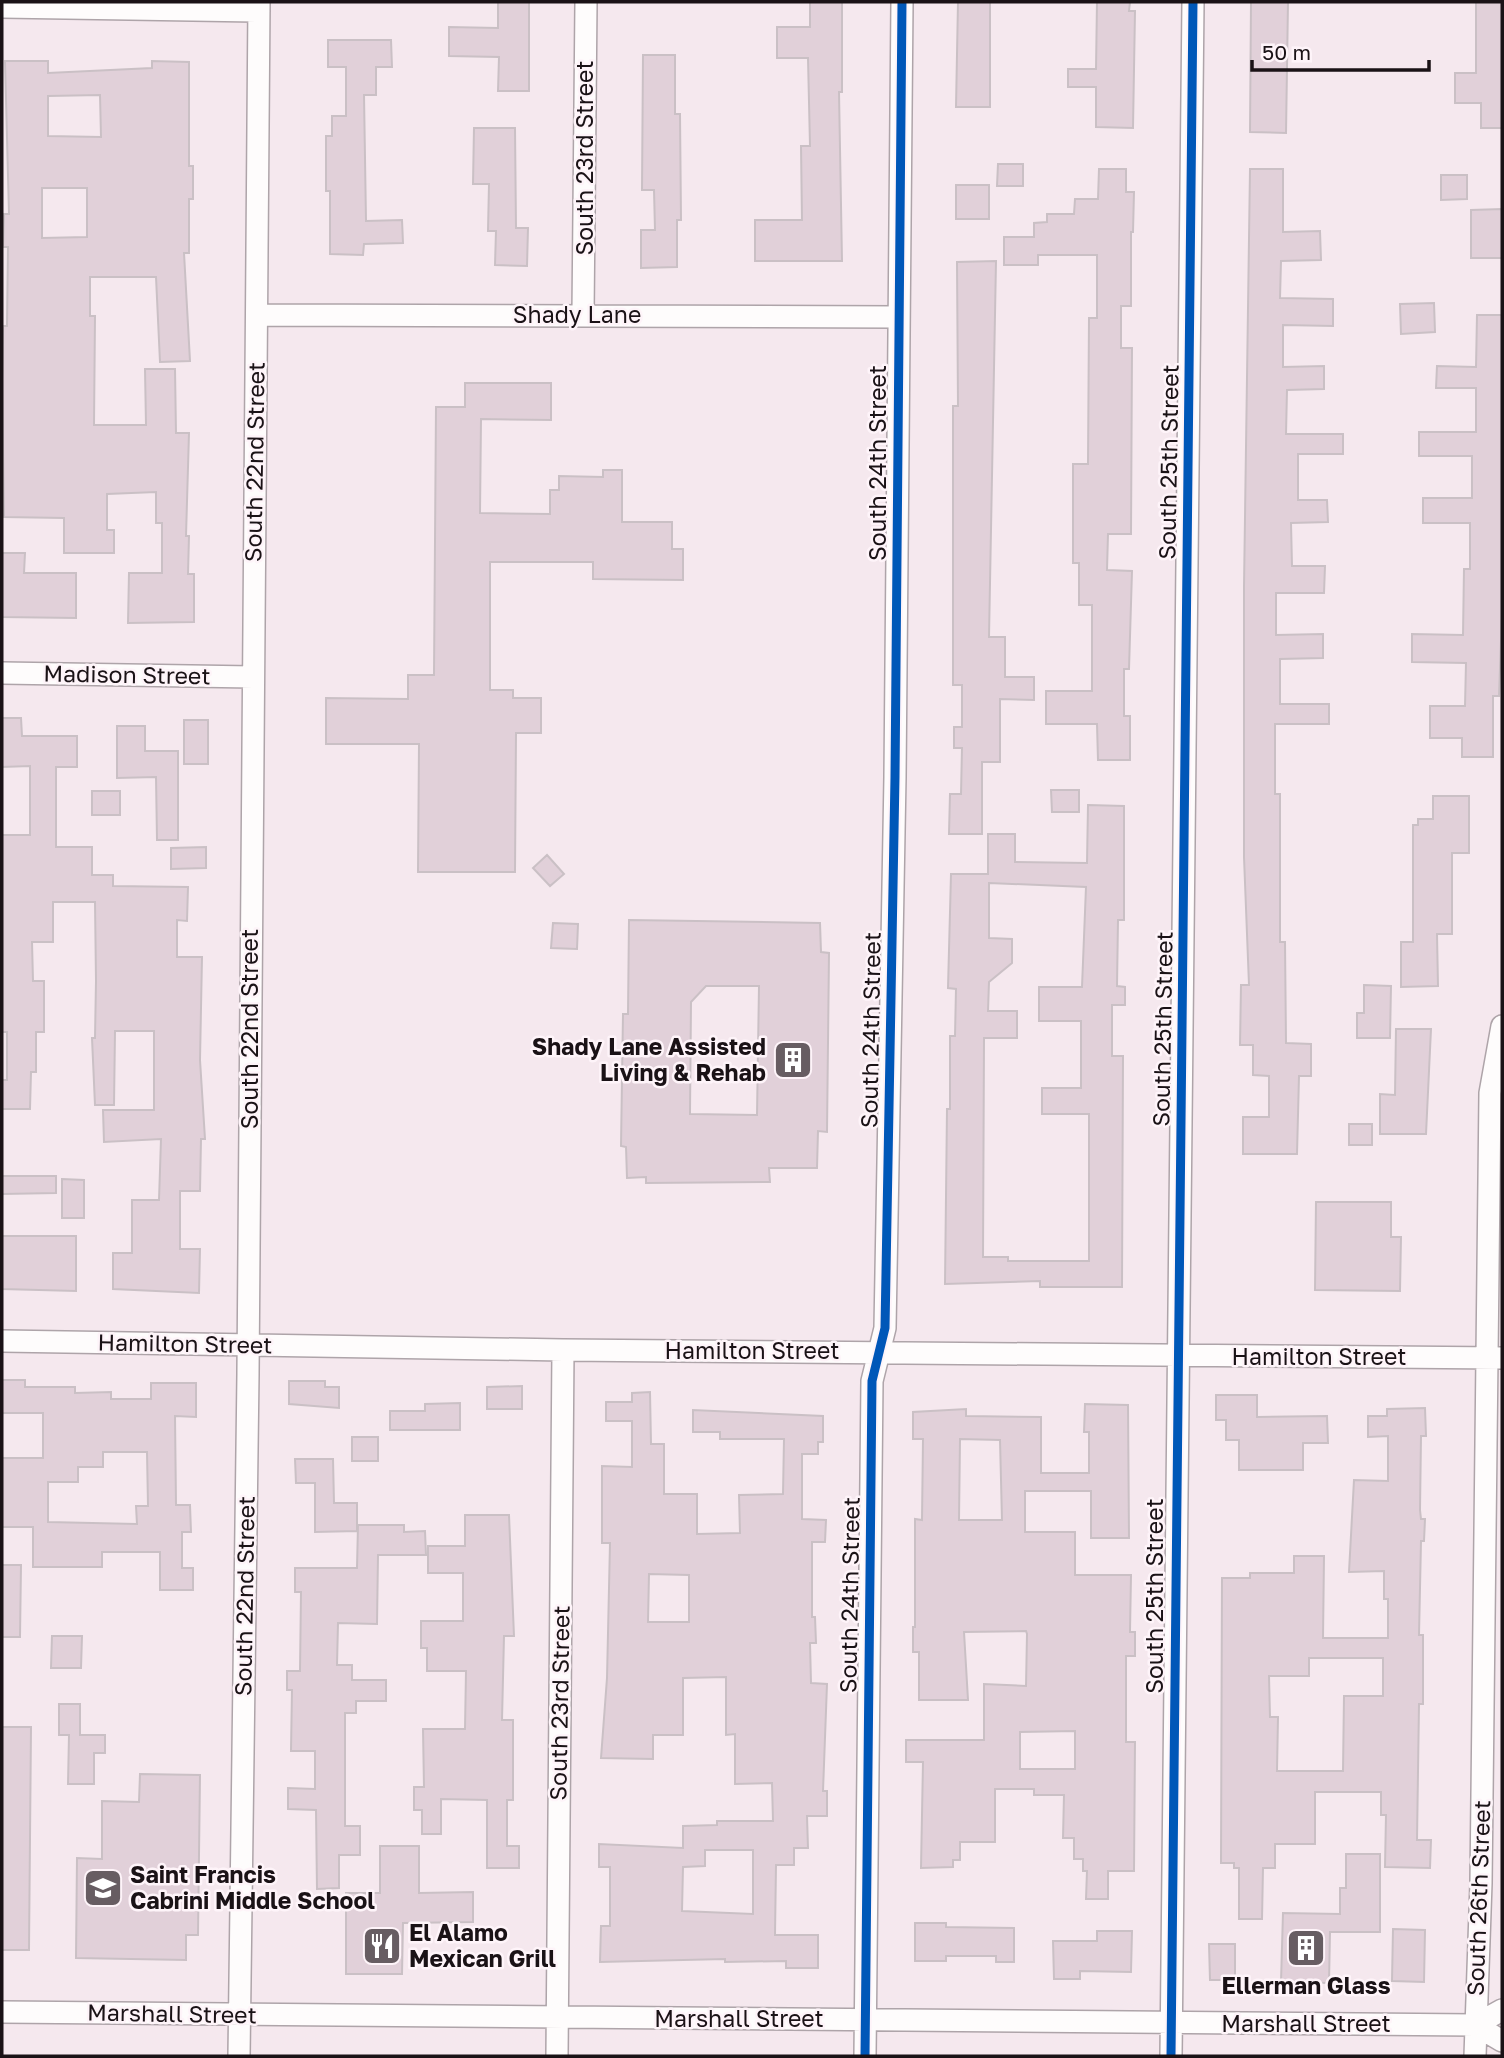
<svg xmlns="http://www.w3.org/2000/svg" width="1504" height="2058" viewBox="0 0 1504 2058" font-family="'Golos Text',sans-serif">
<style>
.building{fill:#e1d0d9;stroke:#cac0c5;stroke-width:2;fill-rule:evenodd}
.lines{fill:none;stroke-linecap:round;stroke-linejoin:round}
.street-casing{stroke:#aea4a9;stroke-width:24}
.street{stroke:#fefcfc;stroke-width:21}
.cycleway-casing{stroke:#fef4f9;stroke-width:13}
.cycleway{stroke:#0057b8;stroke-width:9}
.labels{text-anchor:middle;stroke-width:5;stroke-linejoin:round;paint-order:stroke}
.street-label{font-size:23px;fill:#1a1216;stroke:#fef4f9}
.poi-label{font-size:23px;font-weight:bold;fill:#1a1216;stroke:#fef4f9;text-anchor:start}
</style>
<rect width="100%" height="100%" fill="#f5e8ee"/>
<path class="building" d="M498 2H529V91H498L499 57 449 56V27L498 28Z
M810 2H842V92H839L842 261H755V220H802L801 146H810L808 58H777V27H810Z
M958 2H990V107H956Z
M1097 2H1130L1129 11H1135L1133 128 1096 127V87H1068V69H1096Z
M1251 2H1288L1286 133 1250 132Z
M1476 2H1502V128H1481V103H1455V73H1476Z
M328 40H391L392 67H376V95H364L366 221 402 220 403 243 364 244 363 255 330 254V191H326V136H332V116H346V67H328Z
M643 55H675V114H680L681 220H677V267L641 268V230H655L654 190H642Z
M5 61H48V73L152 68V61L189 62V166H193V199H189V253H184L190 361 160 362 156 277H90V316H95L94 425H146L145 369H175L176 433H189L186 536H189L188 574H194V622L128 623 129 573H162V523H156V492L107 494V530H114V553H64V518L4 517 2 380 3 326H7L8 247H3L4 214H9ZM100 95 101 137 48 136V96ZM42 188H87V237L42 238Z
M474 128H515L516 228H528L527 266 495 265 496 231H488L489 184H473Z
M998 164H1023V186H997Z
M1099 169H1126V192H1134L1133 232H1131V306H1121V348H1132L1131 534H1108L1107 570 1132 571 1129 669H1124V716H1130V760H1098L1097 724H1046V691H1092V605H1079V563H1073V464H1088L1089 318H1097V255H1038V265H1004V237H1034V223L1047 222V214H1074L1075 199H1098Z
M1250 169H1283V232L1320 231 1321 260 1281 261 1280 298 1333 299V326L1283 325V367L1324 366V389L1287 390 1286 434H1343V454H1298V500H1327L1328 522 1291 523 1292 566H1325L1324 593H1276V635L1323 634V658L1280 659V704H1329V724H1275V794H1280V942H1285L1286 1043 1311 1044V1076H1299L1297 1154H1243V1117H1269V1076L1253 1075V1045H1240L1241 985H1249L1244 857V587Z
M1467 175V199L1441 200V175Z
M956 185H989V219H956Z
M1502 209V258H1471V210Z
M996 261 989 637H1005V677H1034V700L1000 699V762H982V834H949L950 794H961L962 748H954V727H962V685H953V406H958L957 262Z
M1434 303 1435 332 1401 334 1400 304Z
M1477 315H1502V613L1499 696H1493V757H1462V738H1430V706H1465L1466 663 1412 662V634L1463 635 1464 569H1470V523H1423V498H1472V456H1419V432H1476V388H1436L1437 366 1476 367Z
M465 383H551V420L481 419 480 513 550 514V490H559V476L603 477V470H622V522H672V549H683V580L593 579V562H490V690H513V698H541V733H516L515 872H418L419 744H326V698L408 699V675H434L436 407H465Z
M2 553H25L24 573H76V618L2 617Z
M2 718H21L22 736H77V767H56V847H92V875H113V886L188 887 187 921 177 920V957H202L200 1060 205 1139H201L200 1191H180V1249H200L199 1293 113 1289V1253H132V1200H159L161 1139 104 1142 103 1110H154V1031H115L114 1105H95L92 1038H95L96 981 95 902H53V942H32L33 981H44V1032H36V1072H31L30 1109H2V1080H7V1032H2V835H30V766L2 767Z
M184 720H208V764H184Z
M117 726H145V751H178V840H157L156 777 117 778Z
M1051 790H1079V812H1052Z
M92 791H120V815H92Z
M1433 796H1469V853H1452V934H1437L1438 986 1401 987V942H1413V825H1418V819H1433Z
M1088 805 1124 806V920H1118L1117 986 1125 987V1005H1112V1056H1123L1122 1287H1040V1281L945 1284 947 1109H950V1036H955L956 989 948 988 951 874H988V834H1015V862L1087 863ZM989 883 1086 887 1082 987H1039V1021H1081V1088H1042V1114H1089V1261H1008V1257H983L984 1038H1017V1011H988L989 982 1012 963V939L989 938Z
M206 847V868L171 869V848Z
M547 855 564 874 550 886 533 868Z
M629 920 820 923 821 952 829 953 827 1132 818 1131 817 1168H769L770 1182 646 1183V1177L627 1178 626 1147 621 1146 623 1014H628ZM706 986H759L757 1115 690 1114 691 1002Z
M553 923 578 924 577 949 551 948Z
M1364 985 1391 986 1390 1038H1357V1013H1364Z
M1396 1029H1431L1426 1134H1380V1094L1395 1095Z
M1349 1124H1372V1145H1349Z
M2 1176H56V1193L2 1194Z
M62 1179 84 1180V1218H62Z
M1316 1202H1391V1237H1401L1400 1291 1315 1290Z
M2 1236H76V1291L2 1289Z
M2 1380H25V1387H75V1393L111 1392V1399H151V1383H196V1417L175 1416 176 1505H190L191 1532H182V1568H193V1590H160V1552H102V1567H33V1527H2V1458H43V1413H2ZM103 1452H147L148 1506H136L137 1524 48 1522V1482H78V1467H103Z
M289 1381H325V1387H339V1408L289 1404Z
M522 1386V1409H487V1387Z
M650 1392 651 1444H664V1494H697V1534L740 1533 739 1495 783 1494 784 1439H720V1432H693V1410L823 1416V1442H818V1454H802V1519L826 1520 825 1542H812V1617H815L816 1643H810L811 1683 827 1684 823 1791H827V1816H807L808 1848H794V1865H776L775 1935H818V1968H786V1961L725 1962V1959L600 1962 601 1926H610V1867H599V1844L683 1848V1826L717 1825V1821H773L772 1783 735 1784V1734L726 1735V1677L683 1678V1735H653V1759L601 1758 607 1678 610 1543H602V1466L632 1467V1421H606V1402H632V1393ZM649 1574 689 1575V1622H648ZM705 1850H753V1914L682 1911 683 1867 705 1866Z
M1216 1395H1257V1417L1327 1416 1328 1443H1303V1470H1239V1440H1226V1420H1216Z
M460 1403V1430H390V1411H425V1404Z
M1085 1404 1128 1405 1129 1538H1091V1491H1025V1532H1075V1575H1131L1130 1632H1135V1656H1126V1742H1135L1134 1871H1108V1899H1086L1087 1871H1083V1859H1074V1838H1063L1064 1795H1034V1789H995V1842H960V1860H953V1867L921 1868 923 1762H906V1740H984V1684L1026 1686 1027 1634 1026 1631 964 1632 968 1700H919V1652H913V1627H915V1519L922 1520 923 1439H913V1412L966 1409V1416L1041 1417V1473H1089V1432H1084ZM960 1439 1000 1440 1002 1520H959ZM1075 1731V1769H1020V1732Z
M1425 1408 1426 1436H1421L1420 1510 1421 1519H1425L1424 1541H1421L1419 1635H1423V1704H1419L1417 1840H1431L1430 1868 1385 1867 1386 1815H1381V1792H1315V1844H1275V1868H1263L1262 1919H1239V1868H1234V1863H1221L1222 1578H1250V1573H1294V1556H1324L1323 1638H1388V1599H1384V1571L1349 1572 1354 1480 1388 1481V1436L1368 1437V1416H1387V1409ZM1309 1658H1383V1696H1344L1343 1771H1277L1278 1717H1270L1269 1676H1309Z
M352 1437H378V1461H352Z
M295 1459H333L334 1503H357V1531L315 1532V1483H296Z
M465 1515H509L514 1636H504L502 1720H513V1800H507V1846H519V1868H487V1800L441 1799V1834H422V1810H414V1787H424L423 1729H465L466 1671H427V1648H421V1621H463V1573H428V1546H465Z
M358 1525H404V1532L425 1531 426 1555H378L377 1624 338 1623 337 1665H352V1680H386V1701H356V1713H345V1826H360V1855H339V1888L317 1889 316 1810 288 1809V1788L315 1789V1751H291L292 1690H287V1671H300L301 1592H295V1568H357Z
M2 1565H21L20 1637H2Z
M52 1636H82L81 1668H51Z
M59 1704H80V1735H105V1753H94V1784H68L69 1735H59Z
M2 1727H31L29 1950H2Z
M140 1774 200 1775 198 1935H186V1960L76 1958 77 1858 102 1859V1801L139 1802Z
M380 1846H419V1893L473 1892V1922L403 1923 402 1974H346V1893H380Z
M1346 1854H1380V1932H1330L1329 1983 1281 1982 1283 1913 1340 1914V1888H1346Z
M915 1923H946V1927L1014 1928V1962H996V1956H946V1961H915Z
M1393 1929 1425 1930 1424 1982 1392 1981Z
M1097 1931H1132L1131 1972 1080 1971V1979H1054L1053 1941H1097Z
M1209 1944H1235V1980H1210Z"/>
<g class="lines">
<g class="street-casing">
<path id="street" d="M2 7 259 11
M257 315 898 317
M583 315 586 2
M2 673 253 677
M2 1341 563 1350 1502 1358
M2 2012 1475 2025 1502 2010
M1475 2025 1502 2041
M239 2056 248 1374 259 2
M557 2056 563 1350
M865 2056 872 1381 885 1328 895 777 902 2
M1171 2056 1193 2
M1475 2056 1481 1883 1490 1093 1502 1026"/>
</g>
<use href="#street" class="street"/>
<g class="cycleway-casing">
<path id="cycleway" d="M865 2056 872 1381 885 1328 895 777 902 2
M1171 2056 1193 2"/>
</g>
<use href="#cycleway" class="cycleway"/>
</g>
<defs>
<g id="building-square" transform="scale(2.0125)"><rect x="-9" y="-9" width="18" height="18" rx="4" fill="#675d62" stroke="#fef4f9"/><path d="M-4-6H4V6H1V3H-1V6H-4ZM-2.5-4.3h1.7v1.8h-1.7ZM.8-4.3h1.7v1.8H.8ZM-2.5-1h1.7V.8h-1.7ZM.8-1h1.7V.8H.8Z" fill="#fff"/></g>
<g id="school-square" transform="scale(2.0125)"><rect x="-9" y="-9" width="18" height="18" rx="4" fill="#675d62" stroke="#fef4f9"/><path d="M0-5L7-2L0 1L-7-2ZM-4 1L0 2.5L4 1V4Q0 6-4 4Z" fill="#fff"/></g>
<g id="restaurant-square" transform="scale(2.0125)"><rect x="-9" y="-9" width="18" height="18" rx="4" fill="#675d62" stroke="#fef4f9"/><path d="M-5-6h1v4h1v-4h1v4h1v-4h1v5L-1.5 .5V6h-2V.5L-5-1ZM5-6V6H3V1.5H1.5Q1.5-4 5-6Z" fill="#fff"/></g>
</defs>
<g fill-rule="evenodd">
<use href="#building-square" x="793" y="1060"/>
<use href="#school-square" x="103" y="1888"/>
<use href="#restaurant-square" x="382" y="1946"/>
<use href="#building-square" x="1306" y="1948"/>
</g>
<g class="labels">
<g class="street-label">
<text transform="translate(585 158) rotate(-90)" y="8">South 23rd Street</text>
<text x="577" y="323">Shady Lane</text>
<text transform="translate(255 462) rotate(-89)" y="8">South 22nd Street</text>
<text transform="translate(1169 462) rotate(-89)" y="8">South 25th Street</text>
<text transform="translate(878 463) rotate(-90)" y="8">South 24th Street</text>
<text transform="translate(127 675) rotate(1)" y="8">Madison Street</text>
<text transform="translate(250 1029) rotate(-90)" y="8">South 22nd Street</text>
<text transform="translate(1163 1029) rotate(-89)" y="8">South 25th Street</text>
<text transform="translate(871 1030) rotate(-89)" y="8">South 24th Street</text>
<text transform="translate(185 1344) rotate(1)" y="8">Hamilton Street</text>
<text x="752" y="1359">Hamilton Street</text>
<text x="1319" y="1365">Hamilton Street</text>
<text transform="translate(850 1595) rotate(-89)" y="8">South 24th Street</text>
<text transform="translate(245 1596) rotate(-89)" y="8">South 22nd Street</text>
<text transform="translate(1155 1596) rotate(-90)" y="8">South 25th Street</text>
<text transform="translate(560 1703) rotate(-89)" y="8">South 23rd Street</text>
<text transform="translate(1479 1898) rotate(-88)" y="8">South 26th Street</text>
<text transform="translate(172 2014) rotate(1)" y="8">Marshall Street</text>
<text x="739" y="2027">Marshall Street</text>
<text x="1306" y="2032">Marshall Street</text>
</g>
<g class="poi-label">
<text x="766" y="1055" text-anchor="end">Shady Lane Assisted<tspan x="766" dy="26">Living &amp; Rehab</tspan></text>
<text x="130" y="1883">Saint Francis<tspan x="130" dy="26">Cabrini Middle School</tspan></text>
<text x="409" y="1941">El Alamo<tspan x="409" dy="26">Mexican Grill</tspan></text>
<text x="1306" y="1994" text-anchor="middle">Ellerman Glass</text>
</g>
</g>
<rect width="1504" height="2058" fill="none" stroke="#1a1216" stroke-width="7"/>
<path d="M1252 60v10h177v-10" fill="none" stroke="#1a1216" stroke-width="3.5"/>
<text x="1262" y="60" font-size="21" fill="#1a1216" stroke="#fef4f9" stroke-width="5" paint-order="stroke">50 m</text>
</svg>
